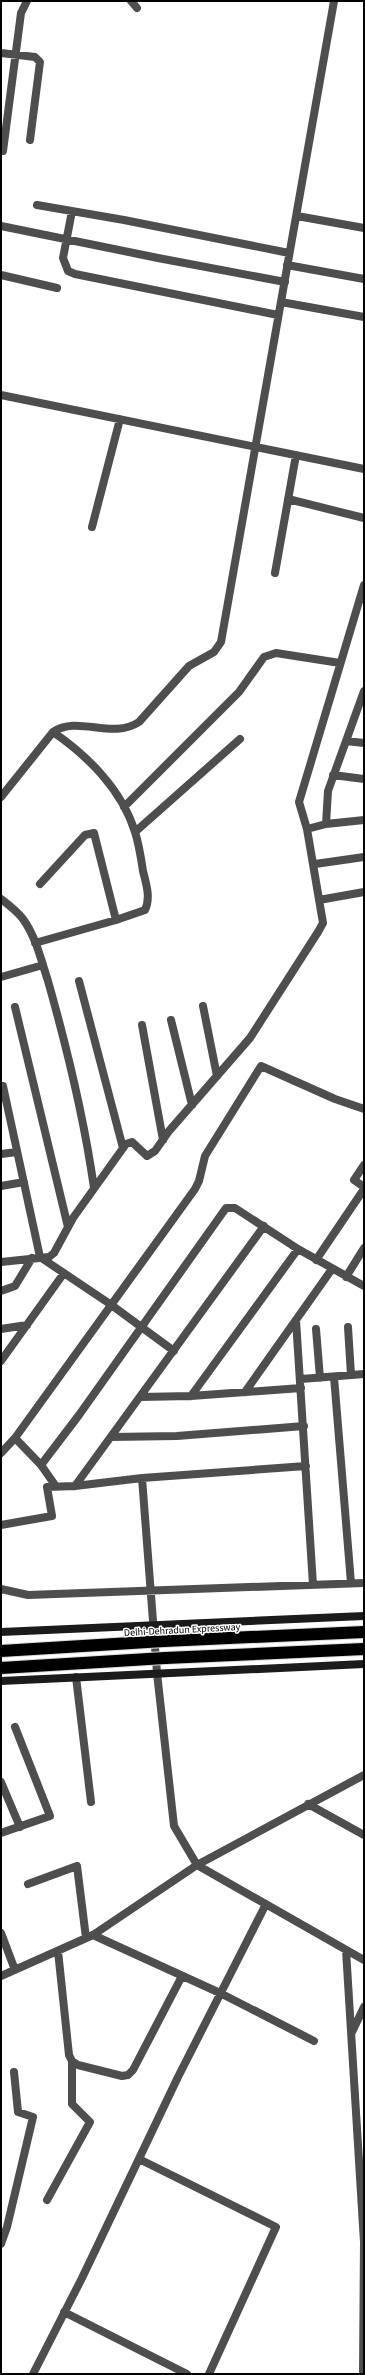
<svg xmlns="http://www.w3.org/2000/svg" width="365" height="2375" viewBox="0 0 365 2375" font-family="'Source Sans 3',sans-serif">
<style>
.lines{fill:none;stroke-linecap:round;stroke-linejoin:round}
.highway-casing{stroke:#dbdbdb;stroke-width:14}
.street{stroke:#4e4e4e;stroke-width:8}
.secondary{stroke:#1b1b1b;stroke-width:8}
.highway{stroke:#000;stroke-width:12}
.highway-bridge-casing{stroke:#dbdbdb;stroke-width:14;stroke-linecap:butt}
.highway-bridge{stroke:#000;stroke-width:12}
.labels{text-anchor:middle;stroke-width:3;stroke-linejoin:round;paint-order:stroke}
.street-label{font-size:10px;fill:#000;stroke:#fff}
</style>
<rect width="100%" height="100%" fill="#fff"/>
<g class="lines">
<g class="highway-casing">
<path id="highway" d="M164 1641 364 1632
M165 1658 364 1649"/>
</g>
<path class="street" d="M131 1 137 8
M1 53 35 57 40 62 30 140
M3 151 21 13 27 1
M37 205 124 220 289 253
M72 211 63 258 68 271 75 274 278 315
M297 216 364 228
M1 226 158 258 285 282
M287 265 364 279
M1 275 57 288
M281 302 364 317
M1 395 364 469
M288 499 364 518
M92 527 120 419
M275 573 296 455
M53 732C78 715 112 740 139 722L189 666 214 652 221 642 334 1
M346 741 364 743
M333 775 364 779
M1 797 53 732C88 756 122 790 135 832 139 844 141 858 143 871 146 883 151 898 145 910L116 920 35 943
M124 807 239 692 264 657 276 653 340 663
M326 824 364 820
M307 829 299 802 364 585
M135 832 240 739
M315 864 364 857
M40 884 85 835 94 833 116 920
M1 899C9 905 17 911 23 919 36 937 41 960 48 981 67 1048 84 1118 94 1188
M319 900 364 892
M1 977 43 965
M79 981 123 1148
M203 1006 217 1076
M15 1007 68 1227
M171 1020 192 1105
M142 1025 163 1140
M3 1086 40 1257 110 1304 174 1351
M1 1154 17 1152
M364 1165 354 1180 364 1187
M1 1186 24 1182
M316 1260 364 1189
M1 1262 49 1257 54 1253 73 1218 126 1144 132 1142 147 1156 155 1151 169 1131 250 1038 318 932 323 923 322 917 307 829 326 824 328 791 364 691
M346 1277 364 1248
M1 1291 15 1286 32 1258
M296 1320 313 1585
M348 1327 351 1375
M1 1329 27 1325
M316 1329 320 1378
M1 1361 64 1273
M334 1377 351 1583
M301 1379 364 1374
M245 1392 332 1269
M191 1396 298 1249
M140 1397 191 1396 301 1388
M111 1437 177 1436 304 1426
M15 1438 41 1465 55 1485
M1 1453 15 1438 195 1189 199 1181 205 1156 261 1066 335 1099 364 1109
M41 1465 79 1415 226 1208H235L298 1249 364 1286
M142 1478 157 1673 174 1826 197 1865 364 1960
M75 1486 264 1226
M1 1525 52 1516 47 1487 75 1486 142 1478 306 1466
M1 1589 28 1595 364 1583
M76 1677 91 1802
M1 1782 20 1827
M308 1804 364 1835
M1 1833 50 1816 15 1727
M28 1884 77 1866 86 1938
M1 1933 15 1970
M93 1935 220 1993 314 2041
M346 1950 364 2242 363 2374
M58 1951 69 2055 72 2061 78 2065 122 2076 128 2075 133 2070 182 1976
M1 1976 93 1935 197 1865 364 1775
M352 2032 364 2007
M139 2159 276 2227 209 2374
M47 2200 90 2122 72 2104V2061
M1 2244 7 2227 33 2117 18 2112 14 2072
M64 2312 187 2374
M33 2374 82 2278 178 2077 266 1904"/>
<path class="secondary" d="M1 1632 364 1616
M1 1681 364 1664"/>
<use href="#highway" class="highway"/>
<g class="highway-bridge-casing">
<path id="highway-bridge" d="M1 1651 164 1641
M1 1668 165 1658"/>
</g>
<use href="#highway-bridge" class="highway-bridge"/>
</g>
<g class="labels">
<g class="street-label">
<text transform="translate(182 1629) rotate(-3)" y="4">Delhi-Dehradun Expressway</text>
</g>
</g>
<rect width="365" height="2375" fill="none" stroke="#000000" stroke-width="4"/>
</svg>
